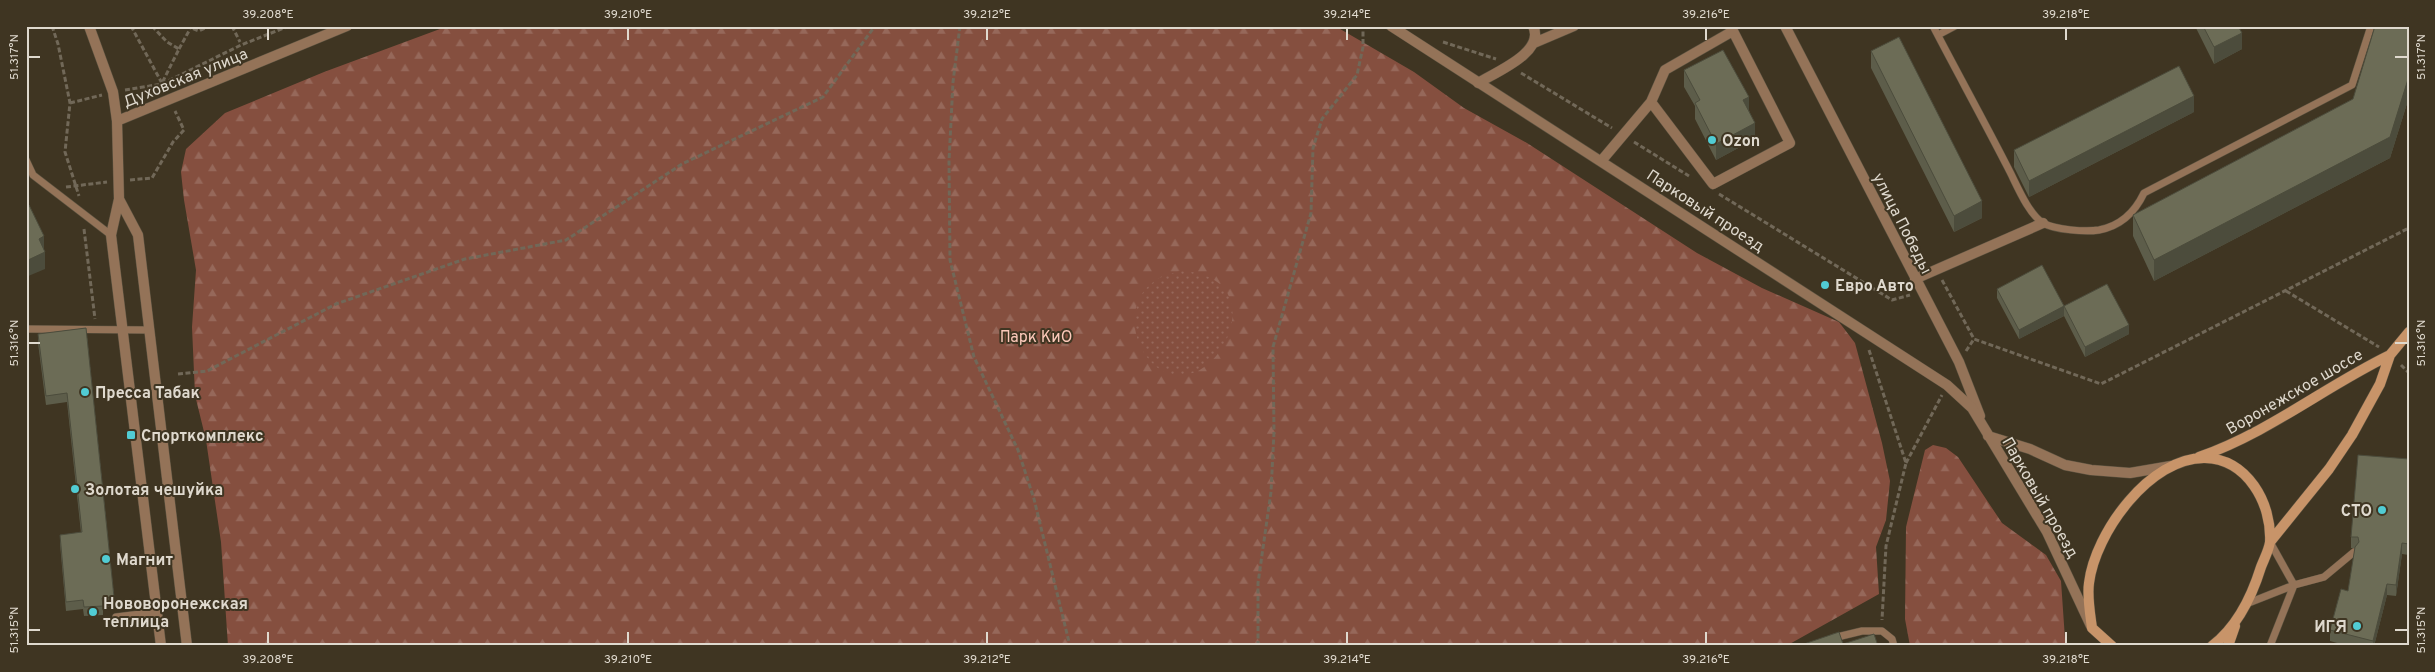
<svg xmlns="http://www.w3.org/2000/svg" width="2435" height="672" viewBox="0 0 2435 672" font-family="Overpass,sans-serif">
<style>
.forest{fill:url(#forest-firs)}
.park{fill:url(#park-dots)}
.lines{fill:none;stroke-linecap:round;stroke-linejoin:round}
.service-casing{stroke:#5c5341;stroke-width:8}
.minor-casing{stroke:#5c5341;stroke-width:11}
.tertiary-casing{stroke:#5c5341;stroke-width:11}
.secondary-casing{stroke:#5c5341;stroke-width:11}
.path{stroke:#716858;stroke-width:3;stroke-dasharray:5 2.5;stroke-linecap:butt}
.service{stroke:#947358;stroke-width:7}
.minor{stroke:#947358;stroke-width:10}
.tertiary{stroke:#947358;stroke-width:10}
.secondary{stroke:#c89469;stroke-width:10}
.wall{fill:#5d5d4a}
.shaded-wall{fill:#4c4c3c}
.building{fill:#6c6c56;stroke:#4c4c3c}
.ticks{fill:none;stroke:#dfd9ce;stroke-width:2}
.poi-dot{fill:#51ccd4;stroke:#3f3522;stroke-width:2}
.labels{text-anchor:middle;stroke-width:4;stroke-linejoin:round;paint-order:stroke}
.street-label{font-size:16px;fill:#dfd9ce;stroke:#3f3522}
.poi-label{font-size:16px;font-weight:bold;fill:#dfd9ce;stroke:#3f3522;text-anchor:start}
.park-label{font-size:16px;fill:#fcc9ba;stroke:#3f3522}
.neatline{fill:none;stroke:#dfd9ce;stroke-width:2}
.ticks-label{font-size:12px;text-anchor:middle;fill:#dfd9ce}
</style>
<defs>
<pattern id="forest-firs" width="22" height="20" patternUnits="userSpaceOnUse" patternTransform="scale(1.25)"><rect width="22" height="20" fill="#854f3f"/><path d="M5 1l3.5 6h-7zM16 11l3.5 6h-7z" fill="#96685a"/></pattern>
<pattern id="park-dots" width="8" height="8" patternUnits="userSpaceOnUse" patternTransform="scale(1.25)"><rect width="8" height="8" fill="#854f3f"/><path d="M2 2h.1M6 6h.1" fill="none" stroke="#96685a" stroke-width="1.8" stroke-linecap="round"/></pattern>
</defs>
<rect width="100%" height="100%" fill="#3f3522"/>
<path class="forest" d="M448 26H1335L1414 72 1464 108 1527 143 1697 253 1762 288 1839 322 1855 343 1882 443 1890 481 1886 520 1876 547 1879 594 1786 646H228L221 542 206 440 195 395 192 327 196 270 184 200 181 172 186 149 225 113 324 72Z
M1933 445 1946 448 1958 457 2002 523 2046 555 2061 581 2065 639 2069 646H1910L1905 619 1906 527 1925 450Z"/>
<path class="park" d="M1180 271C1286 275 1208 418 1152 363 1130 340 1126 300 1156 280 1162 276 1173 273 1180 271Z"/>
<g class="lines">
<g class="service-casing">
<path id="service" d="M1933 26C1958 74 1984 121 2008 168 2016 183 2028 214 2043 223 2055 230 2086 232 2099 230 2120 226 2135 212 2144 193L2352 85 2371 26
M1938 35 1955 26
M26 160 33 175 111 235
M26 329 149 330
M2246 604 2294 585 2270 542
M116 617 157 612
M1833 638 1862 631H1882L1892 639 1894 646
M2270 646 2294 585 2324 577 2354 552"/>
</g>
<g class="minor-casing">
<path id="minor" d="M1785 26 1959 362 1980 416
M1534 43 1574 26
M1478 83C1496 72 1546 52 1533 26
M1602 160 1651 102 1713 184 1790 143 1733 31 1665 70 1651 102
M1915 279 2043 223"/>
</g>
<g class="tertiary-casing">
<path id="tertiary" d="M89 26 113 92 117 121 119 199 111 235 161 646
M1391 26 1947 385 1972 408 2047 532 2091 626
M117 121 347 26
M119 199 138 235 187 646
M1988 436 2030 449 2065 465 2091 470 2130 473 2171 466"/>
</g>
<g class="secondary-casing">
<path id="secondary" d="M2199 457C2270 432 2324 387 2390 355
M2270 542 2329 469 2352 435 2380 384 2390 355 2409 332
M2112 646 2092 628C2090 613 2087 597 2089 583 2095 533 2150 457 2205 458 2247 459 2272 503 2270 542 2269 550 2264 559 2261 567 2252 596 2237 627 2212 646
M2228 646 2235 626"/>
</g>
<path class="path" d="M52 26 58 44 70 103 65 152 79 196
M131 26 164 87
M152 26 167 42 179 49 162 83
M186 26 199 31 209 26
M232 26 240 42
M960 26 953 82 949 161 950 260 974 357 1018 450 1034 499 1070 646
M1443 42 1496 59
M179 49 190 29
M1521 73 1612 128
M125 90 162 84 241 45 289 26
M70 103 102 95
M1634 142 1689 176
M130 180 152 178 173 142 184 130 175 111
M66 187 107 182
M1719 194 1892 300 1910 295
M84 229 95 319
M1942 280 1974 339 2101 384 2409 228
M2286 291 2379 347
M1869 350 1906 463 1886 546 1882 620
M1966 351 1974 339
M2401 365 2409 373
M178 374 207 371 336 304 465 259 566 240 682 164 823 97 875 26
M1906 463 1942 395
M1258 646V583L1271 492 1274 432 1273 347 1311 213 1313 148 1322 119 1357 75 1363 47V26"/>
<use href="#service" class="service"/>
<use href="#minor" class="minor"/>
<use href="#tertiary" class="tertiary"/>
<use href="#secondary" class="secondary"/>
</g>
<path class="wall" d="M2195 26H2238L2242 49 2214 64Z
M2409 26V97L2390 158 2154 281 2133 236V215L2353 99Z
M1871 51 1982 218 1954 232 1871 68Z
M1684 70 1749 110 1755 139 1716 160 1695 119V106L1684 87Z
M2194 112 2029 197 2014 167V150Z
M1997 289 2064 306 2129 334 2085 357 2064 316 2019 339 1997 298Z
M86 328 114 597V606L103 607V615L84 616 83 609 66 611 60 544V535L81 533 67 402 46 405 38 343V334Z
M2409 459V555L2402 554 2396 596 2387 595 2374 646H2348L2330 641V630L2348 591 2355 548H2351V537Z"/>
<path class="shaded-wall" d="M2242 33V49L2214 64V47Z
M2409 76V97L2390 158 2154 281V260Z
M2194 96V112L2029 197V181Z
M1749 97V113L1743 100Z
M1755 123V139L1716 160V144Z
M1982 201V218L1954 232V216Z
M44 236V253L45 252V269L26 277V261L39 239Z
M2064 306V316L2019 339V330Z
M2129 325V334L2085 357V347Z
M2402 543V554L2396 596V585Z
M2387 584V595L2374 646H2373V641Z"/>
<path class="building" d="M2203 26H2238L2242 33 2214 47Z
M2375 26H2409V76L2390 137 2154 260 2133 215 2353 99Z
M1899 37 1982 201 1954 216 1871 51Z
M1723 50 1749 97 1743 100 1755 123 1716 144 1695 103 1700 100 1684 70Z
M2179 66 2194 96 2029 181 2014 150Z
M29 205 44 236 39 239 45 252 26 261V206Z
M2042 265 2064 306 2019 330 1997 289Z
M2107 284 2129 325 2085 347 2064 306Z
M86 328 114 597 102 598 103 606 84 607 83 600 66 602 60 535 82 532 67 393 46 396 38 334Z
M2358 455 2409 459V544L2402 543 2396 585 2387 584 2373 641 2330 630 2341 589 2348 591 2355 547 2359 542 2358 537H2351Z
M1839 632 1843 644 1874 634 1878 646H1798Z"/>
<path class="ticks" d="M268 28V40M628 28V40M987 28V40M1347 28V40M1706 28V40M2066 28V40M28 57H40M2395 57H2408M28 343H40M2395 343H2408M28 630H40M2395 630H2408M268 632V644M628 632V644M987 632V644M1347 632V644M1706 632V644M2066 632V644"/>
<g class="poi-dot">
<circle cx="1712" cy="140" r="5"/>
<circle cx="1825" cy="285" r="5"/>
<circle cx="85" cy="392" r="5"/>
<rect x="126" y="430" width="10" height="10" rx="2.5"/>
<circle cx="75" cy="489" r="5"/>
<circle cx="2382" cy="510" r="5"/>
<circle cx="106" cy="559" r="5"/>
<circle cx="93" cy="612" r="5"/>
<circle cx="2357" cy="626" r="5"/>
</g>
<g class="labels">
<g class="street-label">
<text transform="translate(185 77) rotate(-22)" y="6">Духовская улица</text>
<text transform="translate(1706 210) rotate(33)" y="6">Парковый проезд</text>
<text transform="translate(1903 223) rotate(63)" y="6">улица Победы</text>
<text transform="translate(2294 391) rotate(-30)" y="6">Воронежское шоссе</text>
<text transform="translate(2041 497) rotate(60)" y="6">Парковый проезд</text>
</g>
<g class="poi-label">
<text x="1722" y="146">Ozon</text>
<text x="1835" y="291">Евро Авто</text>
<text x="95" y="398">Пресса Табак</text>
<text x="141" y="441">Спорткомплекс</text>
<text x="85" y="495">Золотая чешуйка</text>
<text x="2372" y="516" text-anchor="end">СТО</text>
<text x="116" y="565">Магнит</text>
<text x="103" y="609">Нововоронежская<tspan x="103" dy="18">теплица</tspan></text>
<text x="2347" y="632" text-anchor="end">ИГЯ</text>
</g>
<g class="park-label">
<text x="1036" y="342">Парк КиО</text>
</g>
</g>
<rect width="2435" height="672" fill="none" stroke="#3f3522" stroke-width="55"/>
<rect x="28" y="28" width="2380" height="616" class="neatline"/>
<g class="ticks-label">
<text x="268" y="18">39.208°E</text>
<text x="628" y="18">39.210°E</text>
<text x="987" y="18">39.212°E</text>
<text x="1347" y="18">39.214°E</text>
<text x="1706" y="18">39.216°E</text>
<text x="2066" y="18">39.218°E</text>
<text transform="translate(14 57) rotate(-90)" y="4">51.317°N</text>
<text transform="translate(2421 57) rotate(-90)" y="4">51.317°N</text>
<text transform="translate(14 343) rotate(-90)" y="4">51.316°N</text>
<text transform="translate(2421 343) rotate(-90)" y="4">51.316°N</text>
<text transform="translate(14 630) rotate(-90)" y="4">51.315°N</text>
<text transform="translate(2421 630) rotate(-90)" y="4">51.315°N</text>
<text x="268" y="663">39.208°E</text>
<text x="628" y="663">39.210°E</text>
<text x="987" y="663">39.212°E</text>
<text x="1347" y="663">39.214°E</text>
<text x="1706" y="663">39.216°E</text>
<text x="2066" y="663">39.218°E</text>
</g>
</svg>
